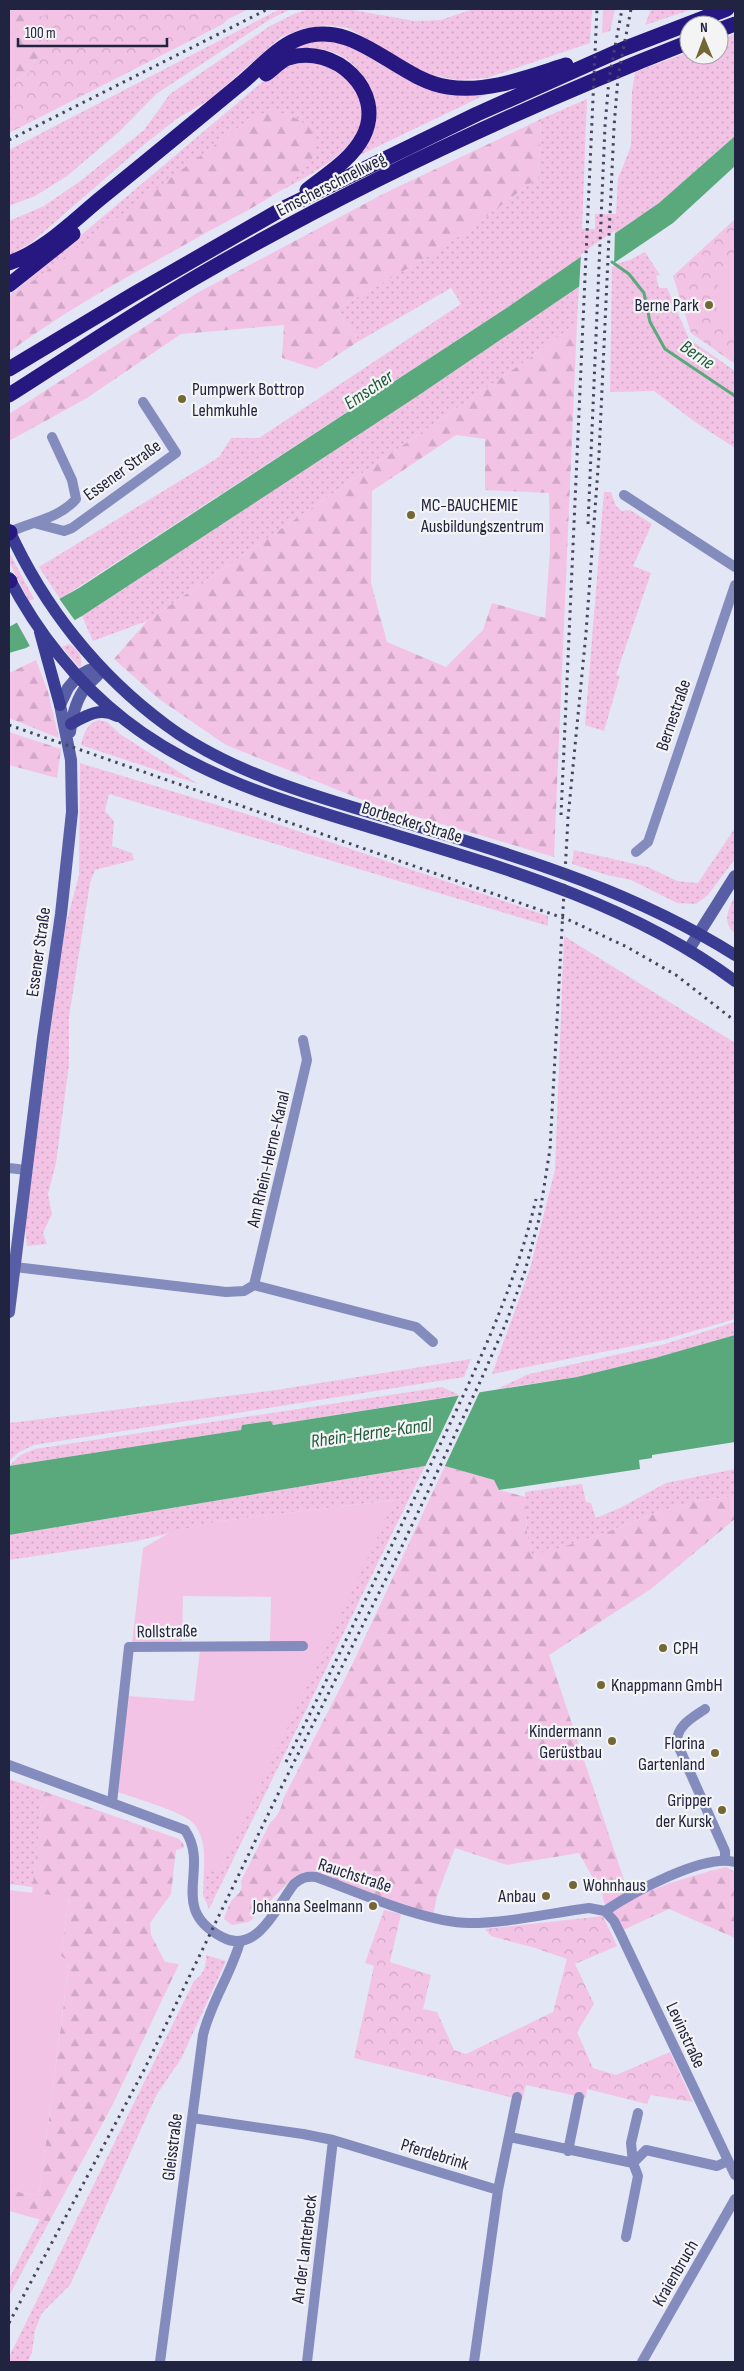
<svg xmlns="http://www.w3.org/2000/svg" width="744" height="2371" viewBox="0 0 744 2371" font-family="'Sofia Sans Condensed',sans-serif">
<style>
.grass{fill:url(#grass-dots)}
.forest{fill:url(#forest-firs);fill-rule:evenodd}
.park{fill:url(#park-crowns)}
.garden{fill:#f3c3e5}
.water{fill:#59a97c}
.pier{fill:#e3e6f5}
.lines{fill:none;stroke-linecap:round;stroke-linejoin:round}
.stream{stroke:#59a97c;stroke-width:3}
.street{stroke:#848cbd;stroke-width:10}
.secondary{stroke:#575ea5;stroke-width:12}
.primary{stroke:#3a3c93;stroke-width:12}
.highway{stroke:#261781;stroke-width:15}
.rail{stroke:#434660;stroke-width:3;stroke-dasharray:2.5 5;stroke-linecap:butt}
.poi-dot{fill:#736835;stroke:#f4f4f4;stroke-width:2}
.labels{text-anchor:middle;stroke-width:4.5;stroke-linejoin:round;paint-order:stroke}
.street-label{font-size:18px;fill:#212441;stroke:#f4f4f4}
.poi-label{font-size:18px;fill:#212441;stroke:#f4f4f4;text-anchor:end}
.water-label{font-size:19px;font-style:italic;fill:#1e5a3b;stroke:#f4f4f4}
</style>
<defs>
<pattern id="grass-dots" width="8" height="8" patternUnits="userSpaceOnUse" patternTransform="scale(1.25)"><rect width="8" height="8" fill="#f3c3e5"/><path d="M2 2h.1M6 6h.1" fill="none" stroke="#d0a7c6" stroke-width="1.8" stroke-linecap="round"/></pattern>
<pattern id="forest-firs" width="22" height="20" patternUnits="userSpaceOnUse" patternTransform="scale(1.25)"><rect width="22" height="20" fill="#f3c3e5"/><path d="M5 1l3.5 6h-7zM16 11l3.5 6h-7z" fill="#d0a7c6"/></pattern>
<pattern id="park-crowns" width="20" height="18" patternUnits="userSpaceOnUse" patternTransform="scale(1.25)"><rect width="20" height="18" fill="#f3c3e5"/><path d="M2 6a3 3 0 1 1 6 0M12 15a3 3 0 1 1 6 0" fill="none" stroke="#d0a7c6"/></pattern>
</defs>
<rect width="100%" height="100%" fill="#e3e6f5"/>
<path class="grass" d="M280 9H291L269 20 156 94 120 131 67 176 35 196 9 206V150Z
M310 9H348L414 21 441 20 473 9H592L590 43 487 78 457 80 426 74 348 28 327 25 304 28 281 37 209 100 178 118 146 143 32 242 9 256V221L44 206 79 182 144 130 170 94 270 26 296 13Z
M651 9H693L645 25Z
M735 34V136L659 203 508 307 60 599 39 567 219 457 231 438H259L461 304 451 288 359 341 337 309 442 248 538 178 541 119 587 99 582 229H595V214H616L618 179 631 146 632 92 635 72 689 52V55H719V40Z
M310 41H341L395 71 489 93 356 157 368 87C352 52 324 43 288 52Z
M305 59 341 68C347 78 359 91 361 102 373 149 300 180 267 198L302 173 255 115 9 301V296L273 73Z
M645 252 660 275 656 276 659 288H667L689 339 735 371V448L695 422 654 391 610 392 612 265 630 260Z
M579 287 577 322 546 347 147 621 93 641 82 616Z
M604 492H611L616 506 622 511 630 510 652 524 633 566 651 573 616 675 620 676 604 731 585 725Z
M9 552 34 599 29 601 9 562Z
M69 644C78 649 84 658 80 668L62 647Z
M98 720 107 722 120 734 198 784 81 745C84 733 86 725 98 720Z
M80 763 253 816 548 916V926L109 794 105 811 114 821 112 846 132 853 134 860 95 870 90 883 69 1017V1065L56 1163 48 1194 52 1214 43 1233 47 1244 27 1246 25 1227 63 935 79 875Z
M735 828V859L708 895 696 904 677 903 631 880 607 875 572 864 574 850 648 867 677 881 698 883Z
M735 896V933C721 923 729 907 735 896Z
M564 936 735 1043V1319L663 1340 492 1374 530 1269 555 1170Z
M735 1322V1335L655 1358 577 1377 497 1389 529 1374 665 1344Z
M471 1359 464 1377 34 1445 19 1452 9 1461V1423L276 1390Z
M442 1387 459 1395 273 1425 271 1421 242 1425 241 1430 9 1466 21 1455 35 1449Z
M425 1466 209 1909 203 1895 204 1869 219 1872 394 1500 220 1521 137 1541 9 1560V1535Z
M735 1469V1497C683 1498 636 1522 588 1539 569 1545 551 1551 532 1556L527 1535 525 1492 582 1484 586 1502 591 1503 596 1518 620 1508 666 1483Z
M9 1779 43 1791 33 1887 9 1884Z
M206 1955 226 1961 181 2059 157 2094 70 2285 42 2313 35 2330 32 2352 28 2362H9V2357L194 1981C203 1975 207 1966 206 1955Z
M40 2219 49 2222 9 2296V2279Z"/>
<path class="forest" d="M9 9H60L56 13 45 58 35 60 29 73 9 83Z
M603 9H615L610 31 602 33Z
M273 111C291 114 302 120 315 134 315 152 316 157 303 171 280 196 234 217 204 234 138 271 70 307 9 352V301L14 295 255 115Z
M541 119 538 178 443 248 337 309 359 341 316 369 282 358 284 325 181 334 87 398 9 441V414L197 293 385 193Z
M577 322 554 857 370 803 226 745 159 699 114 659 147 621 546 347ZM456 435 485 439V490L549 493 550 550 545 618 492 603 483 630 446 667 387 642 371 583 372 491Z
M36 660 48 692 59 738 9 718V673Z
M9 732 61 749 57 778 9 765Z
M445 1466 494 1480 499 1490 526 1497 527 1535 532 1555C551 1550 570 1545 588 1539 636 1522 683 1498 735 1497V1519L651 1589 549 1655 629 1895 606 1909 602 1894 579 1853 507 1865 455 1848 437 1896 433 1916 317 1875 290 1881 249 1922 232 1925 224 1919C226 1913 229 1904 233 1899 240 1892 243 1891 241 1881L270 1823C277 1817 282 1808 283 1799L352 1665Z
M43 1791 179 1839 183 1843 184 1848 176 1850 171 1894 150 1923 151 1935 165 1962 179 1964 112 2106 49 2222 9 2211V2190L39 2196 69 1963 61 1956 69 1898 32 1893Z
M726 1867 735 1872V1938L669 1909 621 1931 608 1910C647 1890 684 1877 726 1867Z"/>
<path class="park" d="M60 9H249L228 19 223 24 9 133V83L29 73 35 60 45 57 29 19 56 13Z
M735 219V364L691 333 673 276Z
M384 1910 401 1914 390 1962 431 1975 423 2009 437 2012 454 2050 466 2054 553 2012 567 1959 535 1948 491 1936 485 1929 603 1916 617 1946 575 1964 594 2004 577 2032 593 2068 616 2075 670 2052 693 2102 651 2095 647 2104 587 2089 586 2098 526 2085 522 2100 354 2058 374 1966 365 1963Z"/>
<path class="garden" d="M735 260V343C711 320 708 282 735 260Z
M395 1500 219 1873 204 1869C205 1854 204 1836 194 1824 185 1812 134 1798 118 1792L128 1696 194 1701 201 1642H270L271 1597 183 1596 182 1641 132 1643 143 1548 171 1532 220 1521Z
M9 1890 69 1897 61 1956 69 1962 39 2196 9 2190Z"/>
<path class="water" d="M735 136V166L673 223 416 397 82 616 26 648 9 653V627L79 588 508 307 659 203Z
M735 1335V1442L652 1455V1458L639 1460 640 1469 499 1490 494 1480 445 1466H425L9 1535V1466L241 1430 242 1425 271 1421 273 1425 577 1377 655 1358Z"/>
<path class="pier" d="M615 230 614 266 579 290 581 254Z
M58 597 76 622 31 648 16 621Z
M481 1389 444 1468 424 1469 460 1393Z"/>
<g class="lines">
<path class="stream" d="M612 262 629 274 644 293 650 322 665 349 735 396"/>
<path class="street" d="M624 495 735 567
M34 523 64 531 72 528 176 453 143 402
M10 532C31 522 60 518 76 499L72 480 52 437
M636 852 648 842 735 585
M9 1168 26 1170
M15 1267 226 1292 244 1291 254 1285 416 1327 433 1342
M254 1285 307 1060 303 1040
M705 1709C692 1718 676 1726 677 1743L725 1851V1860
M9 1765 185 1830C211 1869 167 1908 222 1937 257 1956 277 1906 294 1884 301 1878 306 1876 316 1877 358 1892 426 1923 469 1923 509 1923 550 1913 589 1908L605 1911
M112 1803 129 1647 303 1646
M605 1911 614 1921 621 1935 735 2175
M605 1911C632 1893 704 1853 735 1862
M192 2118 303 2134 333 2140 498 2190 474 2362
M510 2137 633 2163 646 2150 717 2166 728 2161
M568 2151 579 2097
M498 2190 517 2097
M626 2237 638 2176 633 2163 631 2143 638 2113
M160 2362 203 2035C211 2002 231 1974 240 1942
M307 2362 333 2140
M642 2362 735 2199"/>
<path class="secondary" d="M70 732C72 717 76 699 86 687 91 681 97 677 102 670
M689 949 735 876
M9 1312 43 1038 61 914 72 812 71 760 60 705 68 688 78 676 89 670H102"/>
<path class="primary" d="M9 530C44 607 98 675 166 725 237 778 336 802 420 827 530 860 638 894 735 955
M9 578C37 632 77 683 125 720 195 775 282 801 366 826 494 865 626 900 735 981
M40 632 60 705
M71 724C87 715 100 707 117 716"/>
<path class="highway" d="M719 30 735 24
M266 74C273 69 280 61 288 58 334 43 387 91 363 137 351 160 327 174 307 190
M9 263C44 251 73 221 101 198 147 161 193 123 239 85 258 70 275 48 298 39 355 16 395 79 448 87 488 93 528 77 566 65
M9 285 73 234
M9 369 134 294 282 209 477 114 623 49 727 9
M9 395C74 354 138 310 205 272 359 183 523 107 689 42
M9 533 10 532
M9 581H10"/>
<path class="rail" d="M9 140 268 9
M588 524 605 126 609 79 622 9
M9 725 569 920 627 947 676 975 735 1021
M561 815 597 9
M286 1762C335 1664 382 1565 430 1466 471 1379 514 1293 536 1199
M9 2323 144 2070 280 1790 393 1565 480 1382 506 1323 525 1271 539 1219 550 1149 568 818 586 633 599 455 614 127 618 77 631 9"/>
</g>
<g class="poi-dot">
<circle cx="709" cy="305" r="5"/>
<circle cx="182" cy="399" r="5"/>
<circle cx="411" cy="515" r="5"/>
<circle cx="663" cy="1648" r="5"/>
<circle cx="601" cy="1685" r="5"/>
<circle cx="612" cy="1741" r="5"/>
<circle cx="715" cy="1753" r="5"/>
<circle cx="722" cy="1810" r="5"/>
<circle cx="573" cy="1885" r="5"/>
<circle cx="546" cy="1896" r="5"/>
<circle cx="373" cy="1906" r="5"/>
</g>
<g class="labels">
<g class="street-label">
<text transform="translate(331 184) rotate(-27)" y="6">Emscherschnellweg</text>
<text transform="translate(122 470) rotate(-36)" y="6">Essener Straße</text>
<text transform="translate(673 715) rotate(-71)" y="6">Bernestraße</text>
<text transform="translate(412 822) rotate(17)" y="6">Borbecker Straße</text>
<text transform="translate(38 952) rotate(-82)" y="6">Essener Straße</text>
<text transform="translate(268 1159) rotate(-77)" y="6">Am Rhein-Herne-Kanal</text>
<text transform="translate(167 1631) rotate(-1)" y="6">Rollstraße</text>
<text transform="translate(355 1875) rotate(18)" y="6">Rauchstraße</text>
<text transform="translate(686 2035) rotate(65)" y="6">Levinstraße</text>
<text transform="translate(172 2147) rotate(-83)" y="6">Gleisstraße</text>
<text transform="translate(435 2154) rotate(17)" y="6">Pferdebrink</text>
<text transform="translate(304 2249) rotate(-83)" y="6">An der Lanterbeck</text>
<text transform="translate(675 2273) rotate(-60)" y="6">Kraienbruch</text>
</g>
<g class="poi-label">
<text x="699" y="311">Berne Park</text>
<text x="192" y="395" text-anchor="start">Pumpwerk Bottrop<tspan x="192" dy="21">Lehmkuhle</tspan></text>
<text x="421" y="511" text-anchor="start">MC-BAUCHEMIE<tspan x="421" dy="21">Ausbildungszentrum</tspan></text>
<text x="673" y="1654" text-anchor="start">CPH</text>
<text x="611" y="1691" text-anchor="start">Knappmann GmbH</text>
<text x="602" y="1737">Kindermann<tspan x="602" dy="21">Gerüstbau</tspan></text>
<text x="705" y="1749">Florina<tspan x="705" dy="21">Gartenland</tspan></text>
<text x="712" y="1806">Gripper<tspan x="712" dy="21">der Kursk</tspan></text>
<text x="583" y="1891" text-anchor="start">Wohnhaus</text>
<text x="536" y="1902">Anbau</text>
<text x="363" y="1912">Johanna Seelmann</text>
</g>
<g class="water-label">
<text transform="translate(698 354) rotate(34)" y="7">Berne</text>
<text transform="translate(368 389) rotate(-34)" y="7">Emscher</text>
<text transform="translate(371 1432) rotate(-8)" y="7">Rhein-Herne-Kanal</text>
</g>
</g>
<rect width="744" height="2371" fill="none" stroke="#212441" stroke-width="20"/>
<g transform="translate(704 40) rotate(359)"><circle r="24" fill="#f4f4f4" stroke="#a0a1ac"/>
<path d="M0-4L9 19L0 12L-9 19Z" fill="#736835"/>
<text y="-8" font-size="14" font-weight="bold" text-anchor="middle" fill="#212441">N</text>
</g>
<path d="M18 38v8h149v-8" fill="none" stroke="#212441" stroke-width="2.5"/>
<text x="25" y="38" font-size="15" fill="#212441" stroke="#f4f4f4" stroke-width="4" paint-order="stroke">100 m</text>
</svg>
